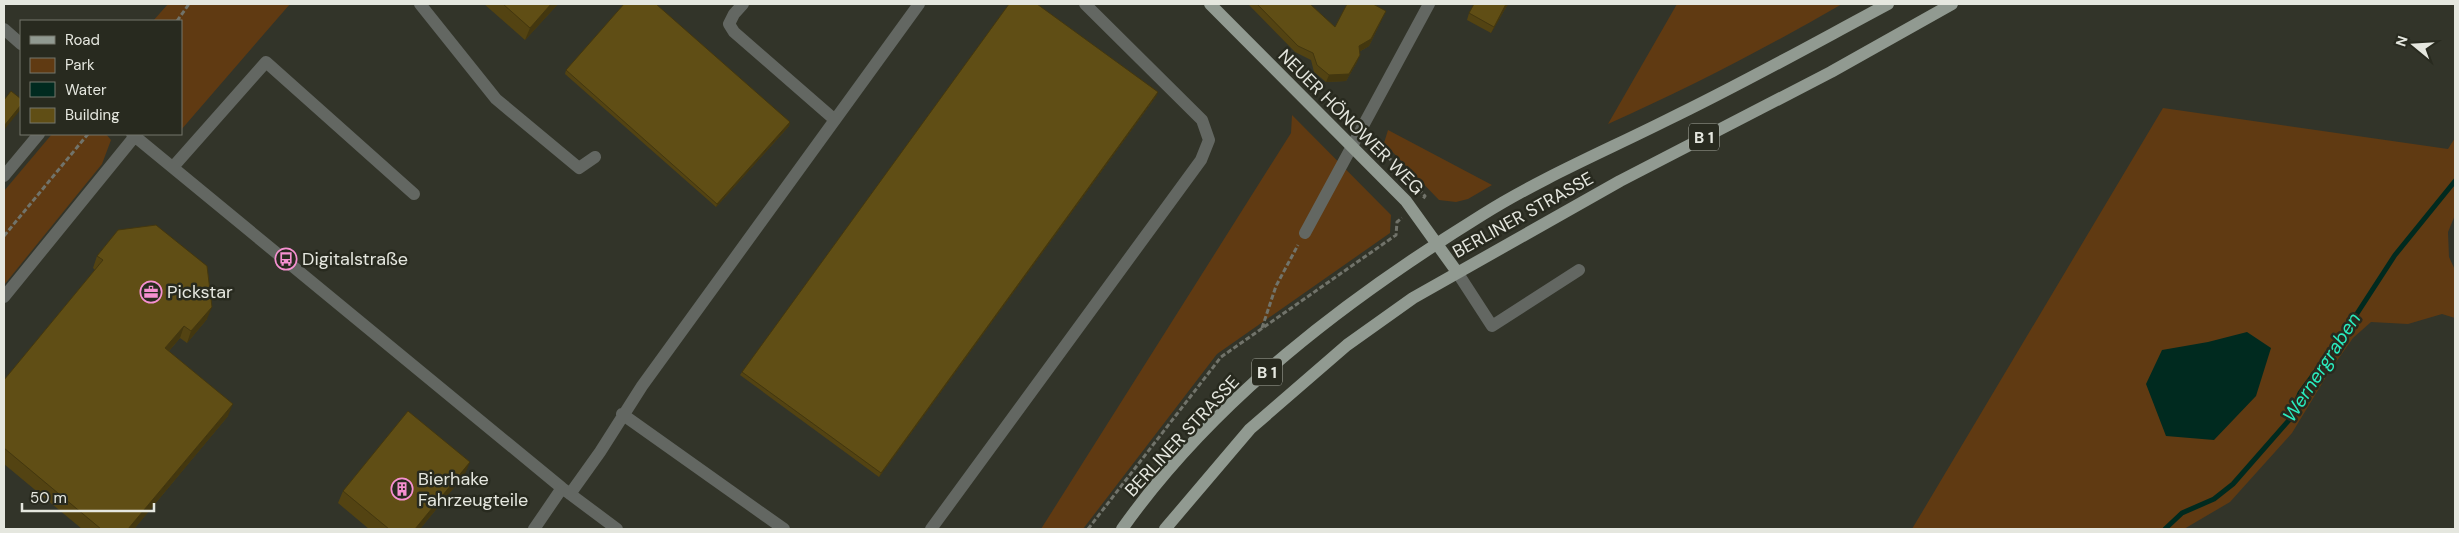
<svg xmlns="http://www.w3.org/2000/svg" width="2459" height="533" viewBox="0 0 2459 533" font-family="'DM Sans',sans-serif">
<style>
.green{fill:#603a12}
.water{fill:#002a1f}
.lines{fill:none;stroke-linecap:round;stroke-linejoin:round}
.stream{stroke:#002a1f;stroke-width:5}
.path{stroke:#71736a;stroke-width:3;stroke-dasharray:5 2.5;stroke-linecap:butt}
.minor{stroke:#636762;stroke-width:12}
.major{stroke:#919a91;stroke-width:12}
.wall{fill:#534312}
.shaded-wall{fill:#43370f}
.building{fill:#604e15;stroke:#43370f}
.labels{text-anchor:middle;stroke-width:5;stroke-linejoin:round;paint-order:stroke}
.shield{fill:#282a1f;stroke:#acaea5;stroke-width:1}
.shield-label{font-size:16px;font-weight:bold;fill:#e5e7df}
.street-label{font-size:18px;fill:#e5e7df;stroke:#282a1f}
.poi-label{font-size:18px;fill:#e5e7df;stroke:#282a1f;text-anchor:start}
.water-label{font-size:19px;font-style:italic;fill:#2aedbf;stroke:#282a1f}
</style>
<rect width="100%" height="100%" fill="#323429"/>
<path class="green" d="M168 4H290L181 130V21H153Z
M1677 4H1842C1766 48 1689 88 1608 124Z
M2163 108 2448 149 2455 138V215L2448 232 2449 257 2455 270V318L2442 314 2408 324 2371 322 2353 338 2329 372 2292 433 2230 502 2184 529H1912Z
M1292 115 1391 215 1390 233 1217 354 1083 529H1041L1291 133Z
M1388 130 1492 185 1468 199 1456 202 1439 200 1384 143Z
M52 134H106L111 140 102 164 4 285V191Z"/>
<path class="water" d="M2247 332 2271 348 2256 396 2214 440 2166 436 2146 384 2162 350 2208 342Z"/>
<g class="lines">
<path class="stream" d="M2165 529 2182 513 2214 499 2233 484 2290 419 2300 393 2347 329 2395 255 2455 181"/>
<path class="path" d="M177 21 189 4
M1372 140 1425 196 1423 199
M4 236 88 134
M1262 328 1276 286 1298 245
M1088 529 1221 357 1396 235 1397 222 1402 218"/>
<path class="minor" d="M420 4 496 99 579 168 595 157
M743 4 734 14 729 24 734 32 835 120
M4 29 21 44
M132 134 562 488 617 529
M173 167 266 62 414 194
M4 176 39 134
M1305 233 1429 4
M1457 272 1492 326 1579 270
M4 297 135 136
M622 414 784 529
M570 494 600 452 642 386 919 4
M534 529 562 488
M931 529 1201 160 1209 140 1202 120 1085 4"/>
<path class="major" d="M1210 4 1406 201 1457 272
M1122 529C1214 399 1348 298 1482 215 1541 178 1605 151 1667 120 1742 84 1815 43 1888 4
M1165 529 1250 429 1347 345 1413 298 1620 181 1831 72 1952 4"/>
</g>
<path class="wall" d="M484 4H558L525 40Z
M1248 4H1310L1335 27 1386 11 1383 17 1369 46 1359 52 1357 62 1346 81 1326 82 1314 72 1311 60 1295 52Z
M1474 4H1508L1491 33 1467 20 1469 13Z
M566 70 790 122 789 126 716 207 565 74Z
M1157 95 879 477 740 375 742 372Z
M97 256 207 319 187 343 180 338 169 351 228 416 134 529H82L4 464V380L95 270 93 268Z
M465 474 420 529H369L338 503 343 491Z"/>
<path class="shaded-wall" d="M551 4H558L525 40 530 28Z
M1506 4H1508L1491 33 1494 27Z
M1386 11 1383 17 1369 46 1357 53 1359 46Z
M1360 55 1357 62 1346 81 1326 82 1329 75Z
M1158 92 1157 95 879 477 881 473Z
M21 105V109L4 130V126Z
M790 122 789 126 716 207 717 204Z
M212 307 207 319 187 343 191 331Z
M184 326 180 338 161 360 165 348Z
M233 404 228 416 134 529H128Z
M470 462 465 474 420 529H415Z"/>
<path class="building" d="M503 4H551L530 28Z
M624 4H656L790 122 717 204 566 70Z
M1009 4H1037L1158 92 881 473 742 372Z
M1257 4H1310L1335 27 1347 4H1373L1386 11 1371 39 1359 46 1360 55 1349 74 1329 75 1317 65 1313 53 1298 46Z
M1474 4H1506L1494 27 1469 13Z
M11 91 21 99V105L4 126V100Z
M156 225 207 266 212 307 191 331 184 326 165 348 233 404 128 529H101L4 448V380L103 260 97 256 118 230Z
M408 411 470 462 415 529H389L343 491Z"/>
<defs>
<g id="bus-ring" transform="scale(1.125)"><circle r="9.5" fill="#282a1f" stroke="#f690d1" stroke-width="1.5"/><path d="M-5-6H5V4H4V6H2V4H-2V6H-4V4H-5ZM-3.5-4V0h7V-4ZM-3.5 1.2v1.5H-2V1.2ZM2 1.2v1.5H3.5V1.2Z" fill="#f690d1"/></g>
<g id="office-ring" transform="scale(1.125)"><circle r="9.5" fill="#282a1f" stroke="#f690d1" stroke-width="1.5"/><path d="M-6-3h4V-5.5h4V-3h4V5H-6ZM-1-4.5V-3h2v-1.5ZM-6 0V1H6V0Z" fill="#f690d1"/></g>
<g id="building-ring" transform="scale(1.125)"><circle r="9.5" fill="#282a1f" stroke="#f690d1" stroke-width="1.5"/><path d="M-4-6H4V6H1V3H-1V6H-4ZM-2.5-4.3h1.7v1.8h-1.7ZM.8-4.3h1.7v1.8H.8ZM-2.5-1h1.7V.8h-1.7ZM.8-1h1.7V.8H.8Z" fill="#f690d1"/></g>
</defs>
<g fill-rule="evenodd">
<use href="#bus-ring" x="286" y="259"/>
<use href="#office-ring" x="151" y="292"/>
<use href="#building-ring" x="402" y="489"/>
</g>
<g class="labels">
<g class="shield">
<rect x="1689" y="123.5" width="30" height="27" rx="4"/>
<rect x="1252" y="358.5" width="30" height="27" rx="4"/>
</g>
<g class="shield-label">
<text x="1704" y="143">B 1</text>
<text x="1267" y="378">B 1</text>
</g>
<g class="street-label">
<text transform="translate(1351 122) rotate(45)" y="6">NEUER HÖNOWER WEG</text>
<text transform="translate(1523 215) rotate(-29)" y="6">BERLINER STRASSE</text>
<text transform="translate(1182 436) rotate(-47)" y="6">BERLINER STRASSE</text>
</g>
<g class="poi-label">
<text x="302" y="265">Digitalstraße</text>
<text x="167" y="298">Pickstar</text>
<text x="418" y="485">Bierhake<tspan x="418" dy="21">Fahrzeugteile</tspan></text>
</g>
<g class="water-label">
<text transform="translate(2321 367) rotate(-57)" y="7">Wernergraben</text>
</g>
</g>
<rect width="2459" height="533" fill="none" stroke="#e5e7df" stroke-width="10"/>
<rect x="20" y="20" width="162" height="115" fill="#282a1f" stroke="#74766c"/>
<rect x="30" y="36" width="25" height="8" fill="#919a91" stroke="#74766c"/>
<text x="65" y="45" font-size="15" fill="#e5e7df">Road</text>
<rect x="30" y="58" width="25" height="15" fill="#603a12" stroke="#74766c"/>
<text x="65" y="70" font-size="15" fill="#e5e7df">Park</text>
<rect x="30" y="82" width="25" height="15" fill="#002a1f" stroke="#74766c"/>
<text x="65" y="95" font-size="15" fill="#e5e7df">Water</text>
<rect x="30" y="108" width="25" height="15" fill="#604e15" stroke="#74766c"/>
<text x="65" y="120" font-size="15" fill="#e5e7df">Building</text>
<g transform="translate(2414 45) rotate(288)" stroke="#282a1f" stroke-width="4" paint-order="stroke">
<path d="M0-4L9 19L0 12L-9 19Z" fill="#e5e7df"/>
<text y="-8" font-size="14" font-weight="bold" text-anchor="middle" fill="#e5e7df">N</text>
</g>
<path d="M22 503v8h132v-8" fill="none" stroke="#e5e7df" stroke-width="2.5"/>
<text x="30" y="503" font-size="15" fill="#e5e7df" stroke="#282a1f" stroke-width="4" paint-order="stroke">50 m</text>
</svg>
